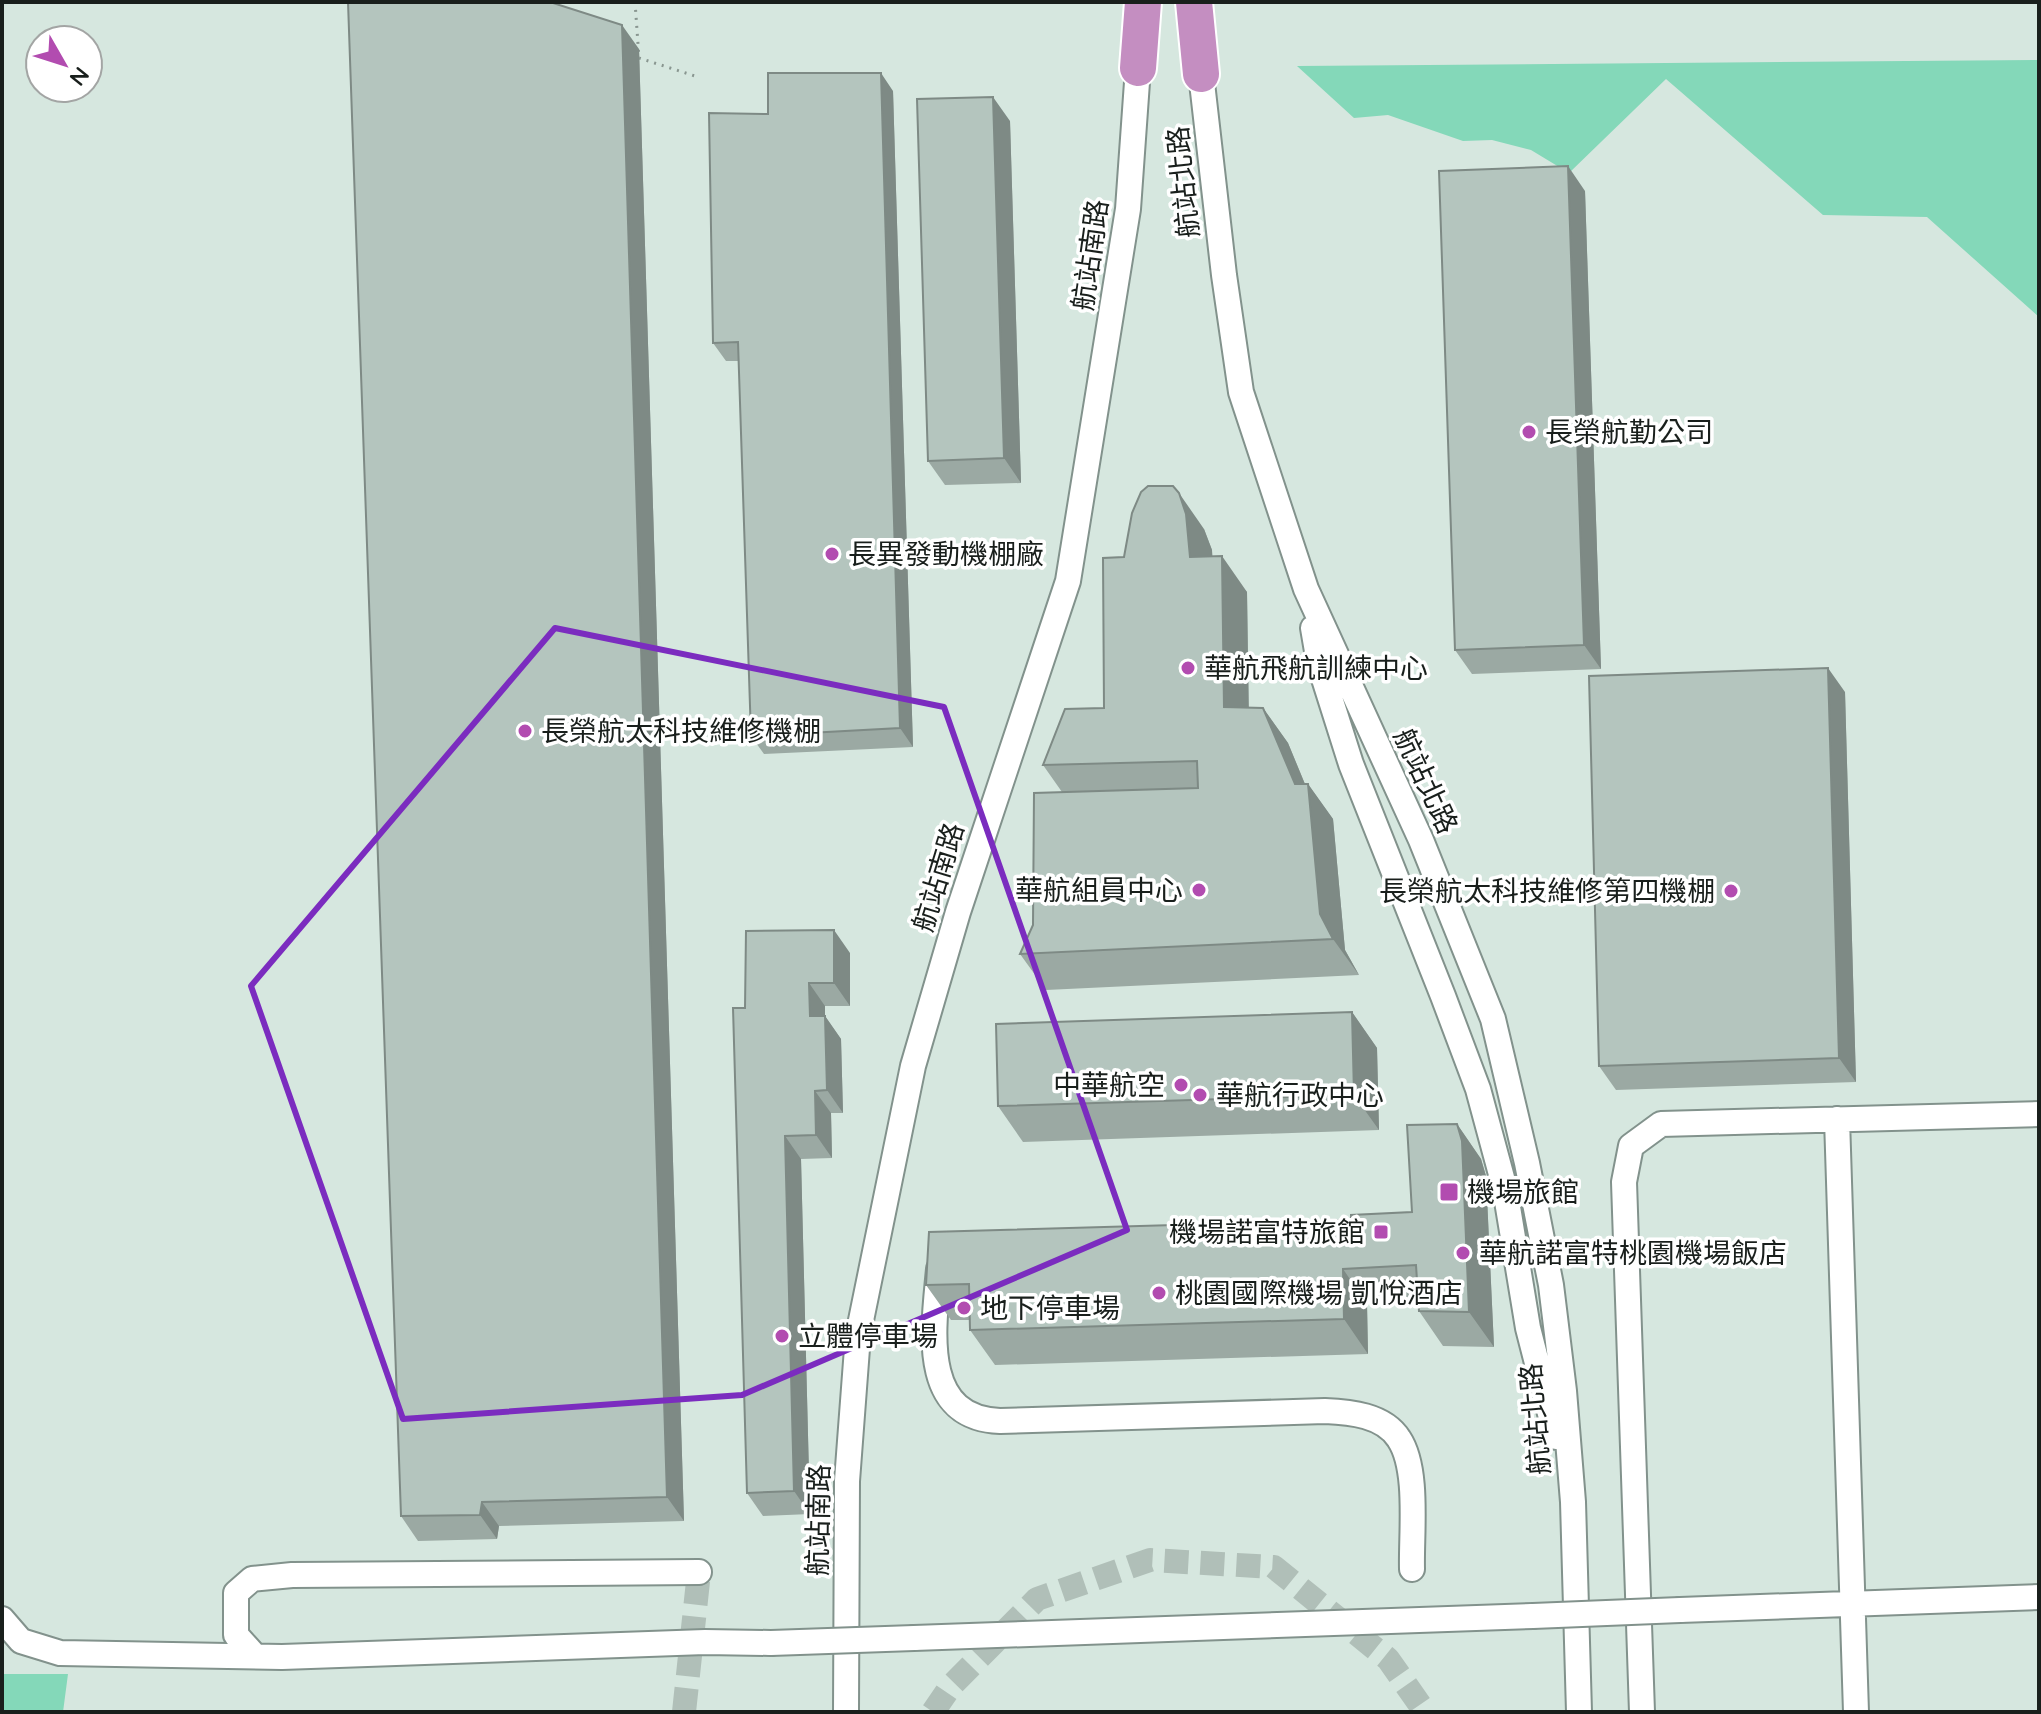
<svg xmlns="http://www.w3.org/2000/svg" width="2041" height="1714" viewBox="0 0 2041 1714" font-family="Quicksand,'Noto Sans TC',sans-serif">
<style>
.green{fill:#84d8b9}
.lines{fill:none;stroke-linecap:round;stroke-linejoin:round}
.minor-tunnel{stroke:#b0bfb8;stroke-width:24;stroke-dasharray:24 12;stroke-linecap:butt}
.minor-casing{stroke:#82928c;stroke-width:28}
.highway-casing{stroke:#fff;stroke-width:40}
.path{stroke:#899690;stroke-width:3;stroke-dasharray:2 6;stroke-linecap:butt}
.minor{stroke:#fff;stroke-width:24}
.highway{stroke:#c48ec1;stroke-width:36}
.minor-bridge-casing{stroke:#82928c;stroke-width:28;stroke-linecap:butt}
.minor-bridge{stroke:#fff;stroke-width:24}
.wall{fill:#9ba9a3}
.shaded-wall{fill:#7e8a85}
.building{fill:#b4c5be;stroke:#7e8a85;stroke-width:2}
.marked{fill:none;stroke:#7b2cbf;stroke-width:6;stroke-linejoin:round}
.poi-dot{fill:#b24cb0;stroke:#fff;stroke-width:3}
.labels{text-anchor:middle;stroke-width:7;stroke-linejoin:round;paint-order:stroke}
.street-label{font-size:28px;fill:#191f1c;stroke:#fff}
.poi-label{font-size:28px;fill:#191f1c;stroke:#fff;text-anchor:start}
</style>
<rect width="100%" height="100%" fill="#d6e7df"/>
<path class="green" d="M2039 60V317L1927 217 1823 215 1666 79 1569 173 1531 150 1492 140 1463 141 1388 115 1354 118 1297 66Z
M3 1674H68L63 1712H3Z"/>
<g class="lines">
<path class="minor-tunnel" d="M684 1712 699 1572
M933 1712 950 1687 1037 1599 1150 1560 1274 1567 1388 1659 1425 1712"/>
<g class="minor-casing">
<path id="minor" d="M1201 74 1224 275 1241 392 1306 589 1421 840 1493 1019 1527 1163 1551 1285 1564 1391 1573 1502 1579 1712
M1313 628 1319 663 1351 764 1443 996 1478 1089 1505 1189 1528 1328 1556 1437
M1837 1119 1856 1712
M939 1269C934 1325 918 1418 1000 1421L1325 1411C1350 1412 1384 1415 1399 1439 1419 1469 1411 1533 1412 1569
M1680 1610 2039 1597
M2 1619 21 1641 60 1653 282 1657 705 1642 771 1643
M914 1638 1533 1616
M255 1656 236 1635V1593L252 1579 292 1575 699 1572
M846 1712 847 1481 858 1335 913 1066 958 912 1068 581 1128 209 1138 68
M1642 1712 1624 1182 1631 1146 1661 1124 2039 1114"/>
</g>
<g class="highway-casing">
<path id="highway" d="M1194 2 1201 74
M1138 68 1143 2"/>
</g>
<path class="path" d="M635 2 639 58 695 76"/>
<use href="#minor" class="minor"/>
<use href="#highway" class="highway"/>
<g class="minor-bridge-casing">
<path id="minor-bridge" d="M1533 1616 1680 1610
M771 1643 914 1638"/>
</g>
<use href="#minor-bridge" class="minor-bridge"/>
</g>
<path class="wall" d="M639 49 684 1521 499 1526 497 1539 418 1541 401 1516Z
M893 91 913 747 764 754 751 736 739 361H726L713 343 768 114Z
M1010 121 1021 483 945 485 928 461Z
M1585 191 1601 669 1472 674 1455 650Z
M1204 529 1212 550V557L1247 592 1249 708H1263L1288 743 1305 784H1308L1333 819 1345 950 1359 975 1046 990 1020 954 1033 925 1062 792 1043 765 1104 708 1124 557Z
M1845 692 1856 1082 1616 1090 1599 1066Z
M850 953V1006H825V1016L841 1039 843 1113H831L832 1158 801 1159 810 1514 763 1516 747 1493 745 1008Z
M1352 1012 1377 1048 1379 1130 1023 1142 998 1106Z
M1457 1124 1481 1159 1486 1176 1494 1347 1443 1346 1419 1311 1418 1301 1367 1304 1368 1354 995 1365 970 1330V1320H951L926 1285 1351 1220 1412 1212Z"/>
<path class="shaded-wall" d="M622 25 639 49 684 1521 667 1497Z
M881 73 893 91 913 747 900 728Z
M993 97 1010 121 1021 483 1004 458Z
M1568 166 1585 191 1601 669 1584 645Z
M1179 493 1204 529 1212 550 1215 593 1190 557Z
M1222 556 1247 592 1249 743 1224 707Z
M1828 668 1845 692 1856 1082 1839 1058Z
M1263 708 1288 743 1309 794 1308 784 1333 819 1345 950 1359 975 1333 939 1320 914 1295 784Z
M834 930 850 953V1006L834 983Z
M809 983 825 1006V1016L841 1039 843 1113 827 1090 810 1016Z
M1352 1012 1377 1048 1379 1130 1354 1095Z
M815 1091 831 1113 832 1158 816 1135Z
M1457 1124 1481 1159 1486 1176 1494 1347 1469 1312Z
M785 1136 801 1159 810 1514 794 1491Z
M1343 1269 1367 1304 1368 1354 1344 1319Z
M482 1502 499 1526 497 1539 480 1515Z"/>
<path class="building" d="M348 2H550L622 25 667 1497 482 1502 480 1515 401 1516Z
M768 73H881L900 728 751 736 738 342 713 343 709 113 768 114Z
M993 97 1004 458 928 461 917 99Z
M1568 166 1584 645 1455 650 1439 171Z
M1148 486H1173L1179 493 1186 514 1190 557 1222 556 1224 707 1263 708 1295 784H1308L1320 914 1333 939 1020 954 1033 925 1034 793 1198 788 1197 761 1043 765 1065 709 1104 708 1103 558 1124 557 1132 513 1141 492Z
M1828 668 1839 1058 1599 1066 1589 676Z
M834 930V983H809L810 1016H825L827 1090 815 1091 816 1135 785 1136 794 1491 747 1493 733 1008H745L746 931Z
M1352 1012 1354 1095 998 1106 996 1024Z
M1457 1124 1462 1141 1469 1312 1419 1311 1416 1265 1343 1269 1344 1319 970 1330 969 1284 926 1285 929 1232 1351 1220V1215L1412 1212 1407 1125Z"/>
<path class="marked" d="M555 628 944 707 1127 1230 742 1395 403 1419 251 986Z"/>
<g class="poi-dot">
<circle cx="1529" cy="432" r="8"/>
<circle cx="832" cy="554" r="8"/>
<circle cx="1188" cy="668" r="8"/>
<circle cx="525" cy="731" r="8"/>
<circle cx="1199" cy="890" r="8"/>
<circle cx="1731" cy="891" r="8"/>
<circle cx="1181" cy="1085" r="8"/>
<circle cx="1200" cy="1095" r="8"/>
<rect x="1439" y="1182" width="20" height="20" rx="4"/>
<rect x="1373" y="1224" width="16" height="16" rx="4"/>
<circle cx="1463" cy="1253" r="8"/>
<circle cx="1159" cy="1293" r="8"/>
<circle cx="964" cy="1308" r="8"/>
<circle cx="782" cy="1336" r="8"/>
</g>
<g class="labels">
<g class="street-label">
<text transform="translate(1183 182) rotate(-96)" y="10">航站北路</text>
<text transform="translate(1090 255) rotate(-82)" y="10">航站南路</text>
<text transform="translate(1426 781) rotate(65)" y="10">航站北路</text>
<text transform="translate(938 877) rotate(-73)" y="10">航站南路</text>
<text transform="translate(1535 1419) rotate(-95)" y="10">航站北路</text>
<text transform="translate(818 1520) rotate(-89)" y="10">航站南路</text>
</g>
<g class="poi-label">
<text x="1545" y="442">長榮航勤公司</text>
<text x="848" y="564">長異發動機棚廠</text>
<text x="1204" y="678">華航飛航訓練中心</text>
<text x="541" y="741">長榮航太科技維修機棚</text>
<text x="1183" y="900" text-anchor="end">華航組員中心</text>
<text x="1715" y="901" text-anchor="end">長榮航太科技維修第四機棚</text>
<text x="1165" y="1095" text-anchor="end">中華航空</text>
<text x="1216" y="1105">華航行政中心</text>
<text x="1467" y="1202">機場旅館</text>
<text x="1365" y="1242" text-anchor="end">機場諾富特旅館</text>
<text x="1479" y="1263">華航諾富特桃園機場飯店</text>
<text x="1175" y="1303">桃園國際機場 凱悅酒店</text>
<text x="980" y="1318">地下停車場</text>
<text x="798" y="1346">立體停車場</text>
</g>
</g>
<rect width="2041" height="1714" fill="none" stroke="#191f1c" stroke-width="8"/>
<g transform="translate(64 64) rotate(129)"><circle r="38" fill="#ffffff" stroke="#a3a5a4" stroke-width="2"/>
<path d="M0-6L14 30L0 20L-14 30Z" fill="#b24cb0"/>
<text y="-12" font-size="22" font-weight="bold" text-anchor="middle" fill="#191f1c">N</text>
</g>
</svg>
